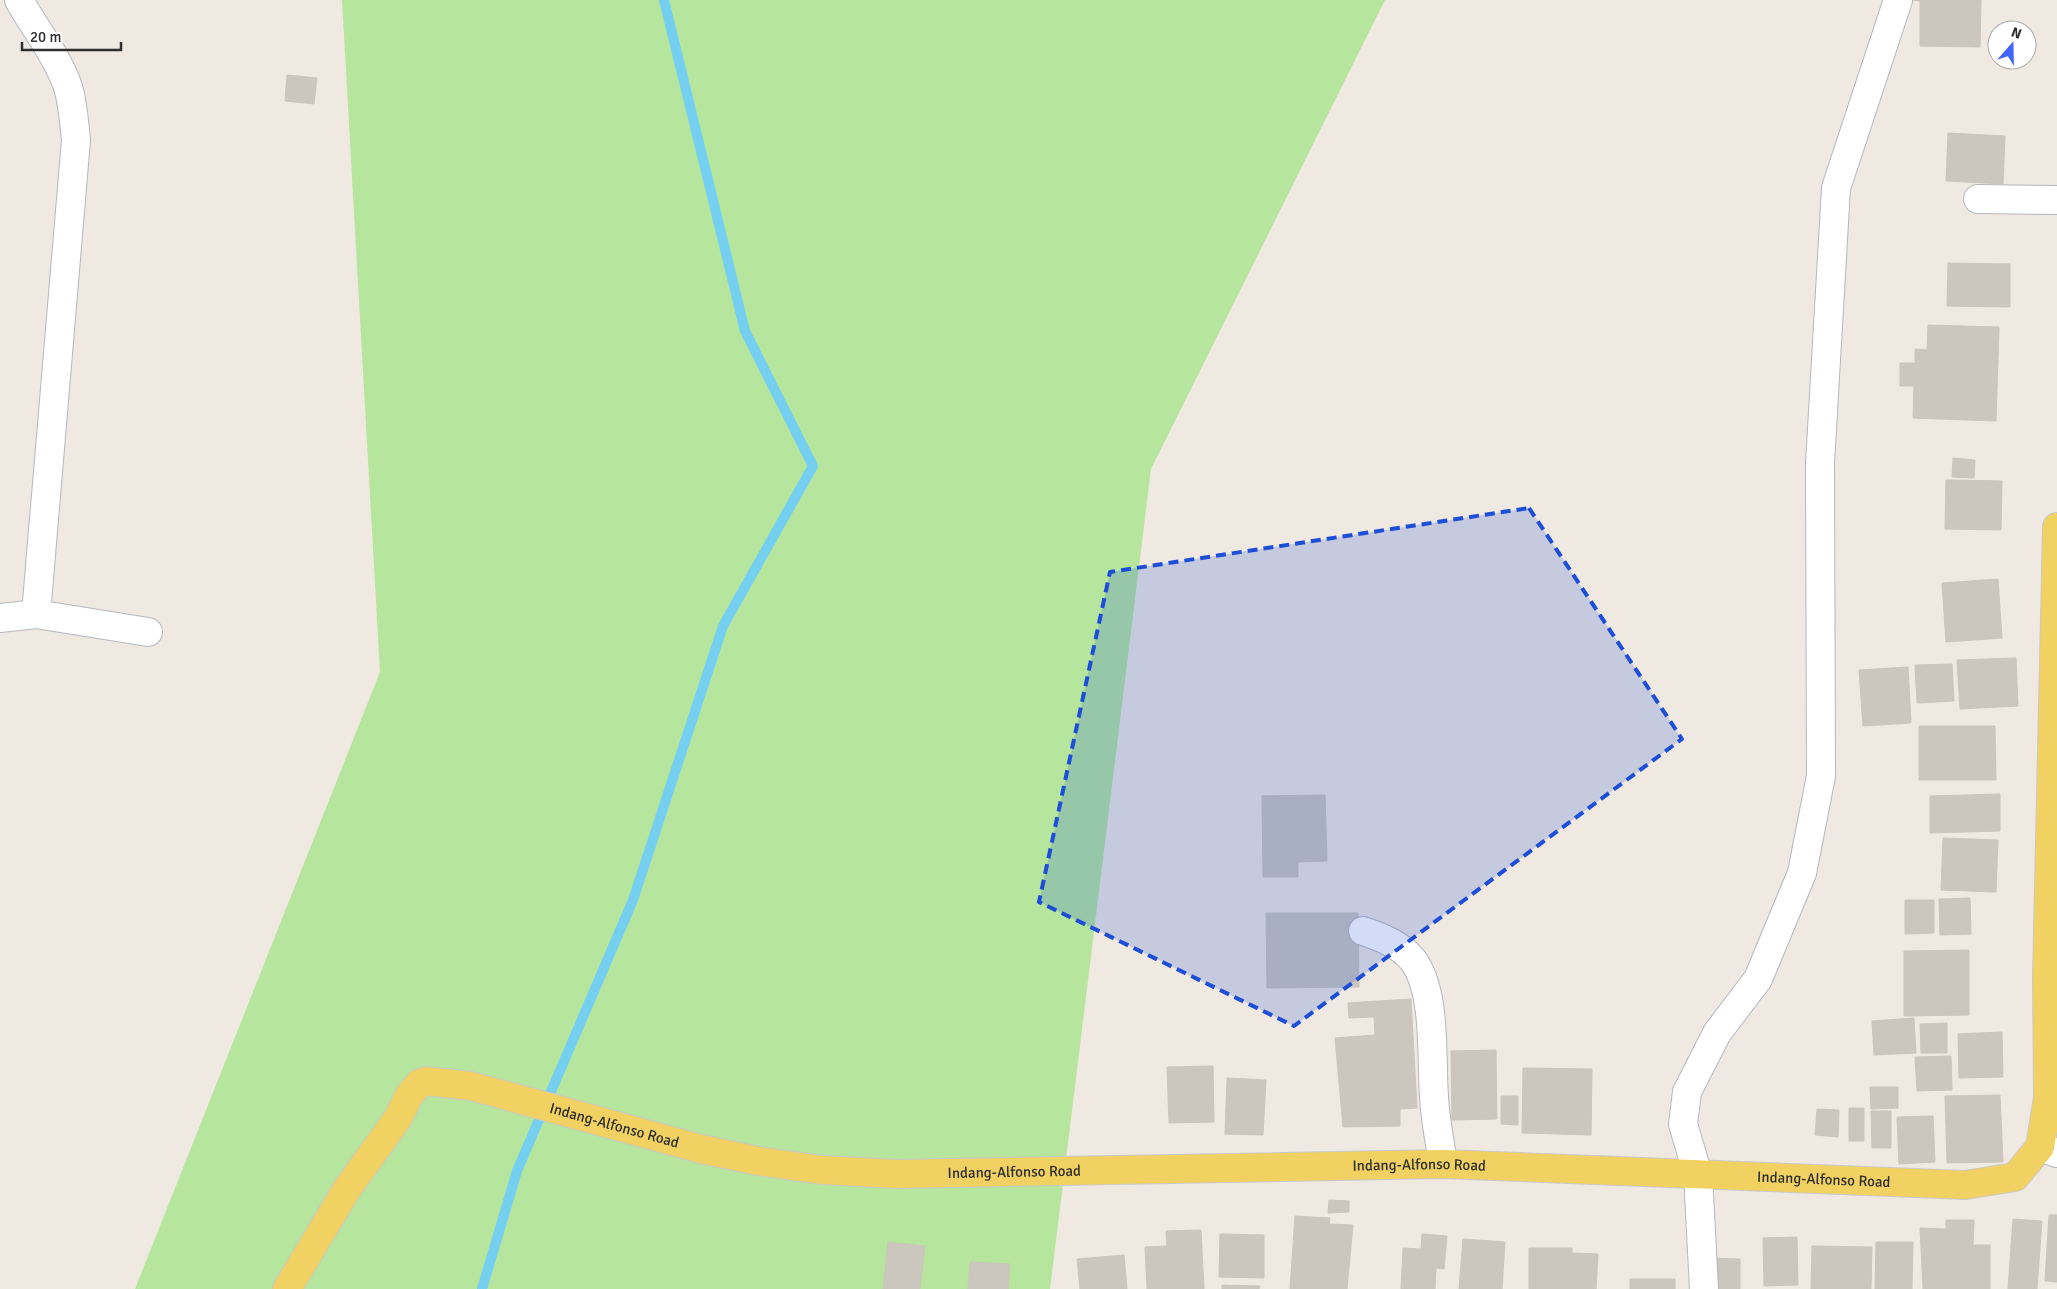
<svg xmlns="http://www.w3.org/2000/svg" width="2057" height="1289" viewBox="0 0 2057 1289" font-family="Signika,sans-serif">
<style>
.green{fill:#b6e59e}
.lines{fill:none;stroke-linecap:round;stroke-linejoin:round}
.stream{stroke:#75cff0;stroke-width:10}
.building{fill:#cbc7bf;stroke:#cbc5ba}
.minor-casing{stroke:#b4b7c1;stroke-width:30}
.major-casing{stroke:#c9c9c9;stroke-width:30}
.minor{stroke:#fff;stroke-width:28}
.major{stroke:#f2d163;stroke-width:28}
.marked{fill:#1d4ed8;fill-opacity:0.2;stroke:#1d4ed8;stroke-width:4;stroke-dasharray:10 6;stroke-linejoin:round}
.labels{text-anchor:middle;stroke-width:4.5;stroke-linejoin:round;paint-order:stroke}
.street-label{font-size:15px;fill:#2e2e2e;stroke:#fff}
</style>
<rect width="100%" height="100%" fill="#efe9e1"/>
<path class="green" d="M342 0H1385L1151 469 1050 1289H135L380 672Z"/>
<g class="lines">
<path class="stream" d="M482 1289 517 1171 633 900 723 626 813 466 745 331 664 0"/>
</g>
<path class="building" d="M1981 0 1980 47 1920 46V1L1913 0Z
M287 75 317 78 314 104 285 101Z
M1948 133 2005 136 2003 184 1946 181Z
M1948 263 2010 264V307L1947 306Z
M1928 325 1999 327 1996 421 1913 418 1914 386H1900V363H1915V349L1927 350Z
M1953 458 1975 460 1974 478 1952 477Z
M1946 480 2002 481 2001 530 1945 529Z
M1998 579 2002 638 1946 642 1942 583Z
M2016 658 2018 706 1960 709 1957 660Z
M1952 664 1954 701 1917 703 1915 665Z
M1908 667 1911 723 1863 726 1859 670Z
M1919 726H1995L1996 780H1919Z
M2000 794V831L1930 833V796Z
M1325 795 1327 861 1298 862V877H1263L1262 796Z
M1943 838 1998 840 1996 892 1941 890Z
M1970 898 1971 934 1940 935 1939 899Z
M1905 900H1934V933L1905 934Z
M1266 913H1358L1359 987 1267 988Z
M1969 950V1015L1904 1016V951Z
M1411 999 1417 1108 1400 1109V1126L1343 1127 1335 1038 1375 1035 1374 1017 1349 1018 1348 1003Z
M1914 1018 1916 1053 1874 1055 1872 1021Z
M1947 1023V1053H1921L1920 1024Z
M2002 1032 2003 1077 1959 1078 1958 1034Z
M1496 1050 1497 1119 1452 1120 1451 1051Z
M1951 1056 1952 1090 1917 1091 1915 1057Z
M1213 1066 1214 1122 1169 1123 1167 1067Z
M1523 1068 1592 1069 1591 1135 1522 1133Z
M1227 1078 1266 1080 1263 1135 1225 1134Z
M1870 1087H1898V1108L1871 1109Z
M2000 1095 2003 1162 1947 1163 1945 1096Z
M1501 1096H1518V1125L1501 1124Z
M1849 1108H1864V1141H1849Z
M1817 1109 1839 1110 1838 1137 1815 1135Z
M1871 1111H1891V1148H1872Z
M1933 1116 1935 1162 1899 1164 1897 1117Z
M1329 1200 1349 1201V1212L1328 1213Z
M2049 1215H2057V1282L2045 1281Z
M1295 1216 1330 1218 1329 1224 1353 1225 1347 1289H1290Z
M2013 1219 2042 1221 2037 1289H2008Z
M1946 1220H1974L1973 1245H1990V1289H1923L1920 1228 1946 1229Z
M1201 1230 1204 1289H1147L1145 1247 1167 1246 1166 1231Z
M1220 1234 1264 1235V1278L1219 1277Z
M1422 1234 1447 1236 1444 1269 1436 1268 1435 1289H1401L1403 1248 1421 1249Z
M1797 1237 1798 1285 1764 1286 1763 1238Z
M1463 1239 1505 1242 1502 1289H1459Z
M888 1242 925 1246 920 1289H883Z
M1876 1242H1913L1912 1289H1875Z
M1812 1246 1872 1247 1871 1289H1811Z
M1529 1248H1572V1253L1598 1254 1596 1289H1529Z
M1124 1255 1127 1289H1080L1077 1259Z
M1706 1258 1740 1259V1289H1706Z
M970 1262 1010 1264 1008 1289H968Z
M1630 1279H1675V1289H1630Z
M1222 1285 1260 1286 1259 1289H1222Z"/>
<g class="lines">
<g class="minor-casing">
<path id="minor" d="M19 0C35 29 57 55 68 87 73 104 74 122 76 140L36 614
M1978 199 2057 200
M0 618 36 614 148 632
M1363 931C1381 937 1399 944 1412 959 1437 990 1431 1058 1434 1096 1435 1119 1440 1142 1443 1164
M2040 1147 2057 1153
M1704 1289 1698 1175 1683 1124 1687 1092 1717 1033 1758 979 1802 873 1821 776 1820 463 1836 188 1898 0"/>
</g>
<g class="major-casing">
<g id="major">
<path id="s1" d="M287 1289 347 1189 398 1118 410 1094 420 1083 426 1081 471 1086 701 1149 758 1161 822 1170 897 1174 1443 1164 1965 1185 2015 1177 2040 1147 2048 1098 2047 977 2057 527"/>
</g>
</g>
<use href="#minor" class="minor"/>
<use href="#major" class="major"/>
</g>
<path class="marked" d="M1529 508 1682 739 1294 1026 1039 902 1110 572Z"/>
<g class="labels">
<g class="street-label">
<text dy="5" stroke="none"><textPath href="#s1" startOffset="446">Indang-Alfonso Road</textPath></text>
<text dy="5" stroke="none"><textPath href="#s1" startOffset="1256">Indang-Alfonso Road</textPath></text>
<text dy="5" stroke="none"><textPath href="#s1" startOffset="851">Indang-Alfonso Road</textPath></text>
<text dy="5" stroke="none"><textPath href="#s1" startOffset="1661">Indang-Alfonso Road</textPath></text>
</g>
</g>
<g transform="translate(2012 45) rotate(20)"><circle r="24" fill="#ffffff" stroke="#ababab"/>
<path d="M0-4L9 19L0 12L-9 19Z" fill="#4264fb"/>
<text y="-8" font-size="14" font-weight="bold" text-anchor="middle" fill="#2e2e2e">N</text>
</g>
<path d="M22 42v8h99v-8" fill="none" stroke="#2e2e2e" stroke-width="2.5"/>
<text x="30" y="42" font-size="15" fill="#2e2e2e" stroke="#ffffff" stroke-width="4" paint-order="stroke">20 m</text>
</svg>
